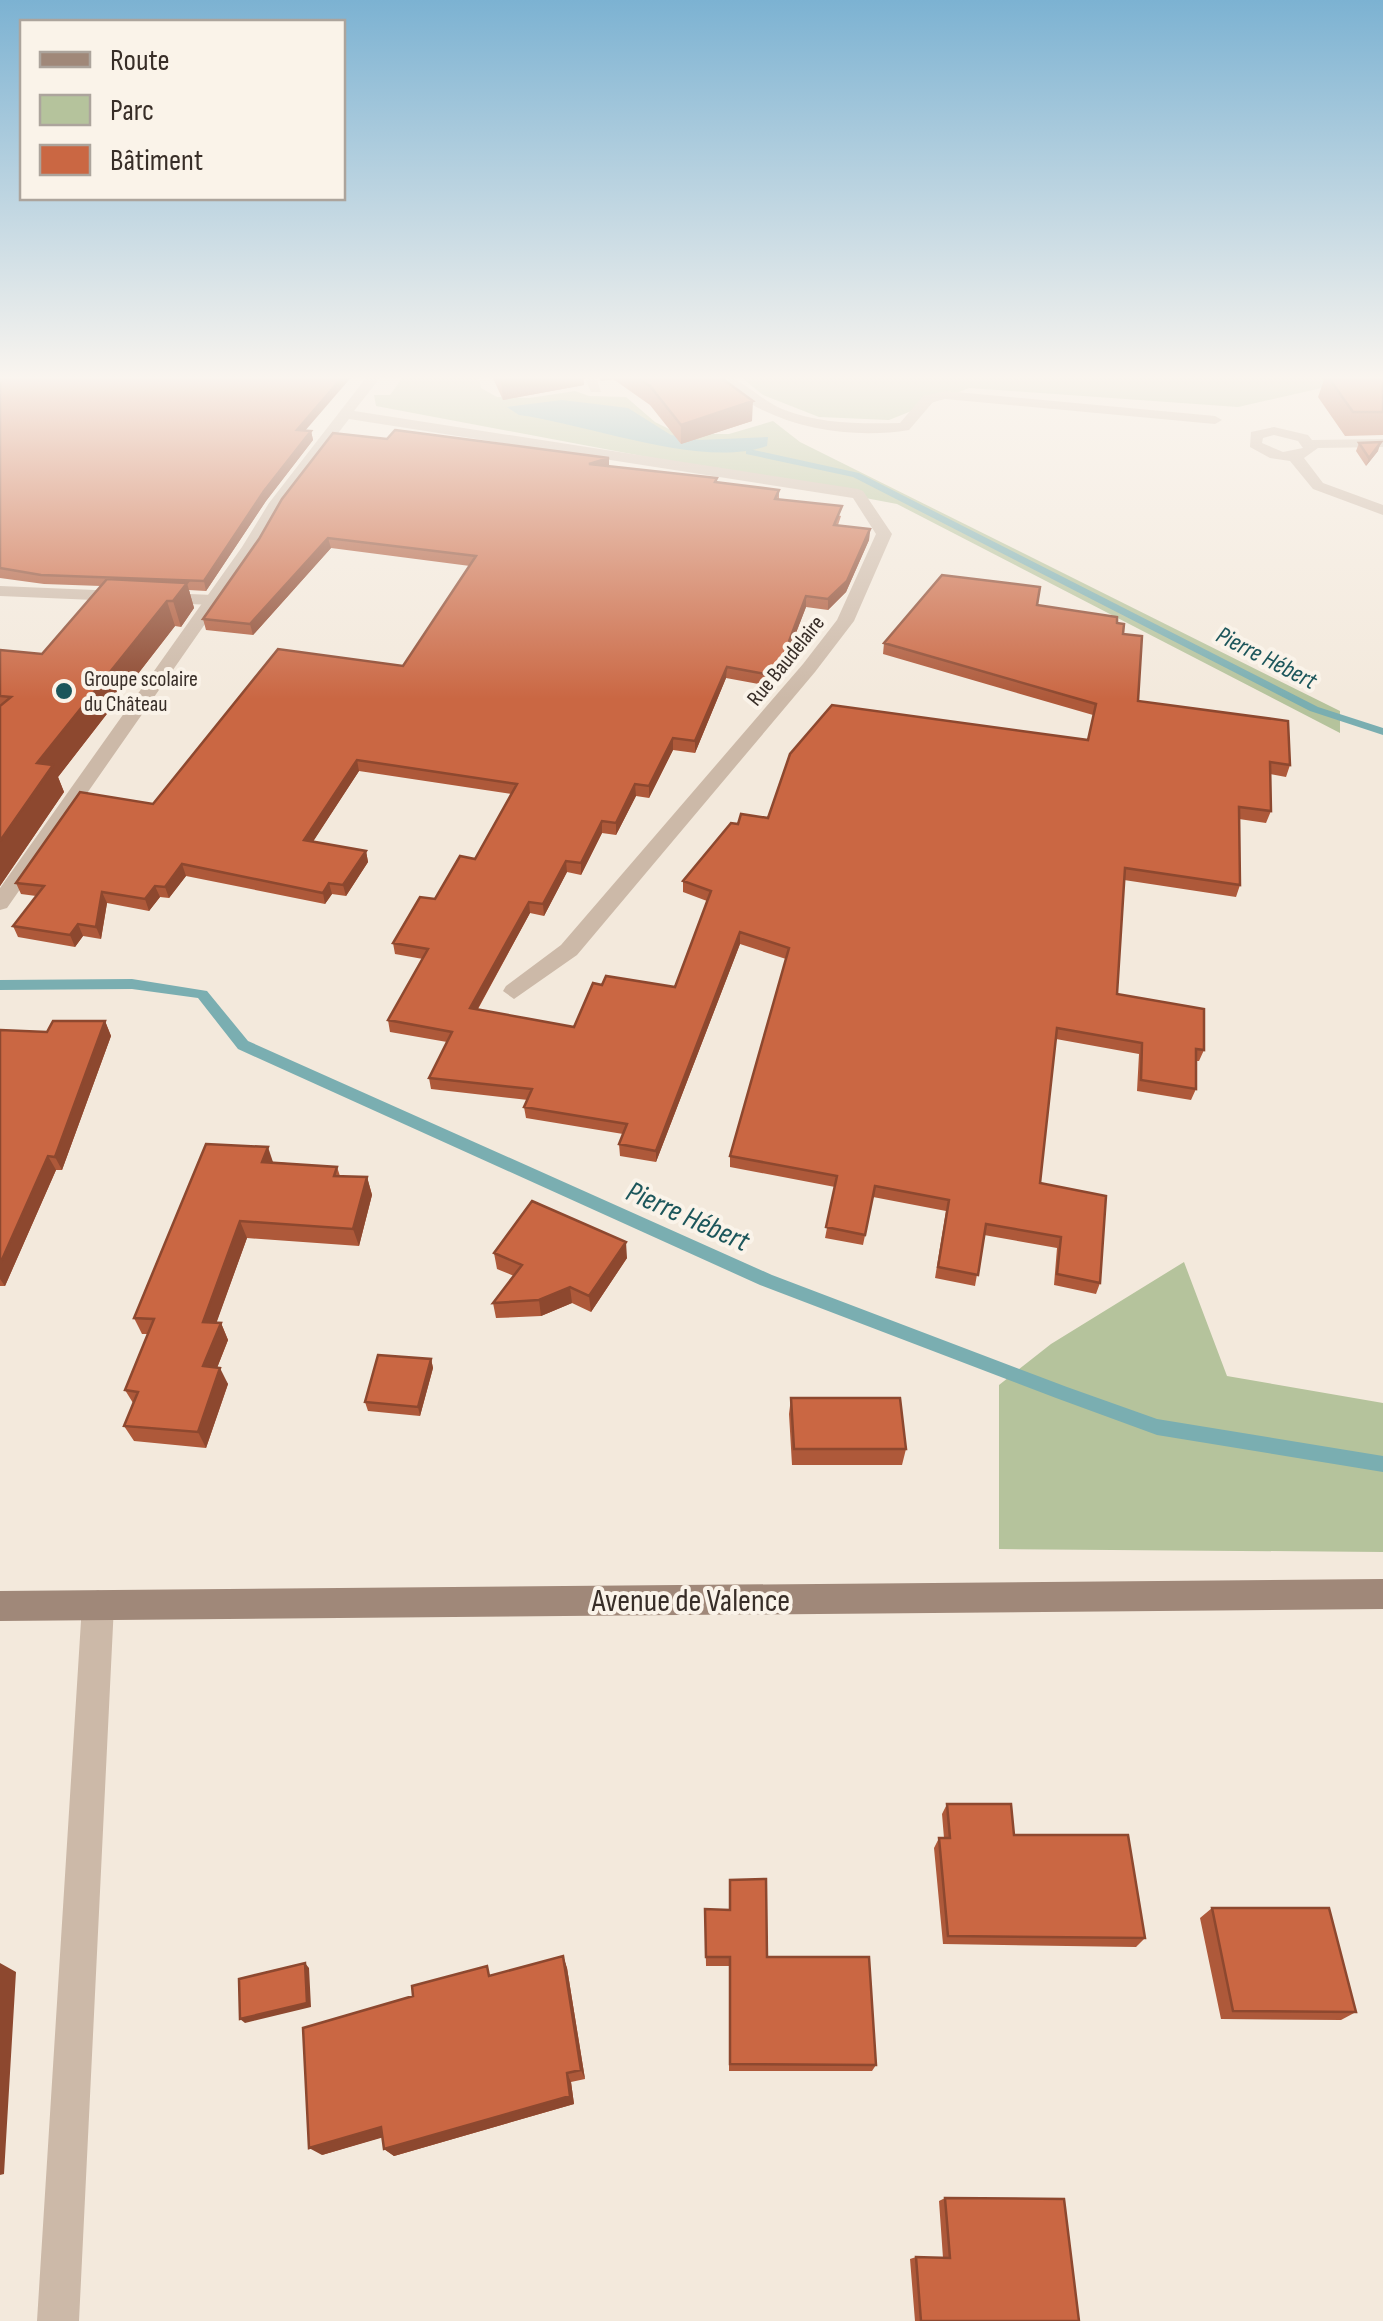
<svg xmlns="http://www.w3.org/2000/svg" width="1383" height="2321" viewBox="0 0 1383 2321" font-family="'Sofia Sans Condensed',sans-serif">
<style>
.green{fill:#b5c39c}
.water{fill:#7aaeb1}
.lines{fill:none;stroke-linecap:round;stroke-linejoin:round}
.stream{fill:#7aaeb1;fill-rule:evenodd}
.lane{fill:#ccb9a8;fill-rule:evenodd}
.street{fill:#ccb9a8;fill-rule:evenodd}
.secondary{fill:#a08879;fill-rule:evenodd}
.wall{fill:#ae593a}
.shaded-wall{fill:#8d482f}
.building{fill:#ca6743;stroke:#8d482f;stroke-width:2.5}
.poi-dot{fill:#1c565b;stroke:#faf3e9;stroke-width:4}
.labels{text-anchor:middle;stroke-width:8;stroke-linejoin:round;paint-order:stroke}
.far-street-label{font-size:22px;fill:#382e28;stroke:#faf3e9}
.far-poi-label{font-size:22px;fill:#382e28;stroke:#faf3e9;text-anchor:start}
.far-water-label{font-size:25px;font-style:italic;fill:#1c565b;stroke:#faf3e9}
.water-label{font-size:30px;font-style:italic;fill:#1c565b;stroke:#faf3e9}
.near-street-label{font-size:32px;fill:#382e28;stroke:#faf3e9}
</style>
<rect width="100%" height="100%" fill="#f3e9dc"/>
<path class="green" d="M405 374H478L481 388 497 397 529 398 575 391 589 396 626 397 655 422 679 434H729L773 421 800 442 1340 711V733L897 504 376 406 374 395H390Z
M737 374H1383L1238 407 969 388 889 420 819 417 763 395Z
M1184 1262 1227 1376 1383 1403V1552L999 1549V1385L1051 1344Z"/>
<path class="water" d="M562 400 628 408 671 435 699 440 768 437 767 446C702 469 588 424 519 415L507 407Z"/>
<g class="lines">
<path class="stream" d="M749 449 859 473 1318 707 1383 728V735L1310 711 853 477 746 454V450Z
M132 979 207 991 248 1041 772 1275 1067 1387 1157 1419 1383 1456V1472L1157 1435 1056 1398 760 1285 238 1049 198 998 132 989 0 990V980Z"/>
<path class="lane" d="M583 374H595L601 392H591Z
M714 374C737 373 760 400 782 409 819 424 861 424 900 423L923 396 945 391 1215 416 1222 420 1215 424 945 399 933 402 909 430C844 441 759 425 714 374Z
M0 586 213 595 221 600 213 605 0 596Z
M98 1590 109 1594 114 1605 79 2321H37L82 1605 87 1594Z"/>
<path class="street" d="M369 374H383L354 411 858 489 863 491 892 534 854 621 815 672 577 955 514 999 503 991 506 986 561 945 803 664 837 620 876 534 853 498 349 419 281 507 258 548 7 908 0 910V888L242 547 269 503Z
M1274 427 1308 435 1312 440 1383 439V447L1318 448 1304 458 1323 483 1383 505V515L1313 489 1290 461 1270 458 1250 447 1251 432ZM1274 435 1298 441 1303 448 1283 452 1262 443 1263 438Z"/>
<path class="secondary" d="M1383 1579V1609L0 1621V1591Z"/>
</g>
<path class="wall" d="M0 374 311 431 313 440 266 501 206 591 189 590 194 608 181 627 175 626 58 777 64 792 0 886V650L42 654 101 586 44 584 0 578Z
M491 374H583L584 385 503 400Z
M597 374H716L752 421 681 444 650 405 613 379 601 381Z
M1326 374H1383V435L1345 436 1318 397Z
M1359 443 1378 451 1366 466 1356 451Z
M609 466 717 478V482L779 490V500L841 516 838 525 870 529 869 540 846 592 828 610 806 607 775 687 726 678 695 753 673 750 649 798 636 796 616 835 602 833 581 875 567 872 544 916 530 913 478 1009 574 1027 602 985 675 987 707 901 683 892V881L738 824 1088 740 1093 715 883 654 884 643 1037 605 1117 623 1123 634 1138 701 1290 765 1286 777 1270 774 1271 811 1266 823 1239 819 1240 885 1236 897 1124 880 1117 994 1204 1050 1199 1061H1196V1089L1191 1100 1137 1091 1139 1054 1056 1039 1040 1183 1100 1283 1096 1294 1054 1285 1057 1248 984 1235 975 1286 935 1278 946 1211 873 1197 863 1245 825 1238 835 1187 730 1167V1156L786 959 740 944 656 1162 620 1156 619 1144 623 1134 526 1118 524 1107 528 1100 431 1089 429 1078 447 1042 390 1032 388 1020 423 959 395 954 393 943 475 859 512 794 359 771 313 841 366 851 368 862 346 896 332 894 325 904 186 876 169 898 160 897 149 911 107 903 101 939 83 936 75 947 18 937 13 926 36 896 21 894 16 883 153 804 403 666 470 566 331 548 253 635 206 630 203 619 259 539Z
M105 1021 111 1036 62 1170H56L5 1286H0V1030L47 1032Z
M274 1162 337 1167 340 1176 367 1177 372 1195 359 1246 247 1238 216 1323H221L228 1340 217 1368 228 1384 206 1448 134 1441 124 1426 133 1403 125 1390 148 1334H142L134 1318Z
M494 1253 627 1258 591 1312 572 1303 541 1316 496 1318 493 1303 514 1276 497 1269Z
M431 1359 433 1368 420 1416 368 1411 365 1402Z
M791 1398 906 1449 902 1465H792L789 1414Z
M947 1804 1014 1835 1145 1938 1136 1947 943 1944 934 1848 939 1838H944L942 1814Z
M730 1880 767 1957 876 2065 872 2071H729V1966H706L705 1909 729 1910Z
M1212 1908 1356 2012 1341 2020 1221 2019 1200 1918Z
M563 1956 567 1968 585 2079 571 2082 574 2104 394 2156 384 2149 382 2137 322 2155 493 1975Z
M945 2198 1079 2321H915L910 2259 916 2257 943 2258 939 2201Z"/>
<path class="shaded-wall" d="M345 374H354L298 439 297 430Z
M539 374H583L584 385 503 400 501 381Z
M601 374H613V379L601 381Z
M753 401 752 421 681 444V425Z
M311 431 313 440 266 501 206 591 204 581 264 491Z
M1381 442 1378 451 1366 466 1369 458Z
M609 458V468L589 464Z
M870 529 869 540 846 592 828 610V599Z
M328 538 331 548 253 635 250 624Z
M187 583 194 608 181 627 173 601Z
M806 596V607L775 687 776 676Z
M167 601 175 626 58 777 64 792 0 886V841L37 763Z
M727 667 726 678 695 753V741Z
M673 738V750L649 798V786Z
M357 760 359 771 307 851 304 840Z
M635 784 636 796 616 835V823Z
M602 821V833L581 875V863Z
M366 851 368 862 346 896 343 885Z
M566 861 567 872 544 916 543 904Z
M182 864 186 876 169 898 165 887Z
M329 883 332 894 325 904 323 893Z
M155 886 160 897 149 911 145 899Z
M102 892 107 903 101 939 96 927Z
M529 902 530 913 472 1019 470 1008Z
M78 924 83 936 75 947 70 935Z
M740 932V944L656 1162V1151Z
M105 1021 111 1036 62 1170 55 1157Z
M268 1147 274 1165 262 1162Z
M48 1156 56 1170 5 1286 0 1279V1264Z
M367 1177 372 1195 359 1246 353 1229Z
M240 1221 247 1238 211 1338 203 1322Z
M626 1242 627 1258 591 1312 589 1296Z
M570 1287 572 1303 541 1316 539 1300Z
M221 1323 228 1340 211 1383 203 1366Z
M431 1359 433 1368 420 1416 418 1407Z
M220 1368 228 1384 206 1448 198 1432Z
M563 1956 567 1968 585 2079 581 2070Z
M0 1963 16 1972 4 2174 0 2175Z
M305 1963 309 1968 311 2007 245 2023 240 2019Z
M567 2073 571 2082 574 2104 394 2156 384 2149Z
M381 2127 391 2135 322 2155 309 2148Z"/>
<path class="building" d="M0 374H345L297 430 311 431 264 491 204 581 41 575 0 568Z
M498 374H539L501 381Z
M632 374H716L753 401 681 425 650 386Z
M1326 374H1383V412H1353Z
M395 430 609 458 589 464 717 478 715 482 779 490 775 499 842 506 834 525 870 529 847 581 828 599 806 596 776 676 727 667 695 741 673 738 649 786 635 784 616 823 602 821 581 863 566 861 543 904 529 902 470 1008 574 1027 593 983 602 985 606 976 675 987 711 891 683 881 731 823 738 824 741 814 768 818 790 754 832 705 1088 740 1096 704 884 643 942 575 1040 587 1037 605 1117 617V623L1124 624 1123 634 1142 636 1138 701 1288 721 1290 765 1270 762 1271 811 1239 807 1240 885 1125 868 1117 994 1204 1009V1050L1196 1049V1089L1141 1080 1142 1043 1057 1028 1040 1183 1106 1196 1100 1283 1057 1274 1061 1237 986 1224 978 1275 938 1267 949 1200 875 1186 865 1235 826 1227 837 1176 730 1156 789 948 740 932 656 1151 619 1144 627 1124 524 1107 532 1089 429 1078 452 1032 388 1020 428 949 393 943 420 897 435 899 460 856 475 859 517 784 357 760 304 840 366 851 343 885 329 883 323 893 182 864 165 887 155 886 145 899 102 892 96 927 78 924 70 935 13 926 44 886 16 883 80 792 153 804 278 649 403 666 476 556 328 538 250 624 203 619 259 539 282 499 333 433 387 439Z
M1381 442 1369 458 1359 443Z
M107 579 187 583 173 601H167L37 763 53 765 0 841V706L11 697 0 696V650L42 654Z
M53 1021H105L55 1157 48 1156 0 1264V1030L47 1032Z
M206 1144 268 1147 262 1162 337 1167 334 1176 367 1177 353 1229 240 1221 203 1322 221 1323 203 1366 220 1368 198 1432 124 1426 138 1392 125 1390 154 1319 134 1318Z
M532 1201 626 1242 589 1296 570 1287 539 1300 493 1303 522 1265 494 1253Z
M378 1355 431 1359 418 1407 365 1402Z
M791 1398H900L906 1449H794Z
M947 1804H1011L1014 1835H1128L1145 1938 948 1936 939 1838H950Z
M766 1879 767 1957H869L876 2065 730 2064V1957H706L705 1909 730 1910V1880Z
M1212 1908H1329L1356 2012 1233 2011Z
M563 1956 581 2070 567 2073 570 2096 384 2149 381 2127 309 2148 303 2028 413 1996 412 1986 487 1966 489 1976Z
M305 1963 307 2003 240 2019 239 1979Z
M945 2198 1064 2199 1079 2321H921L916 2257 950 2258Z"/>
<linearGradient id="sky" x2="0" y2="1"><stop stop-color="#7cb2d2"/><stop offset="0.54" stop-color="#faf5ef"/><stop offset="1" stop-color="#faf5ef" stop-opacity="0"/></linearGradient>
<rect width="1383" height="699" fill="url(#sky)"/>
<circle class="poi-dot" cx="64" cy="691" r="10"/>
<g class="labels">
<g class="far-street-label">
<text transform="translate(785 660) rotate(-51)" y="8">Rue Baudelaire</text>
</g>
<g class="far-poi-label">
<text x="84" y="686">Groupe scolaire<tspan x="84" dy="25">du Château</tspan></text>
</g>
<g class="far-water-label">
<text transform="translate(1267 657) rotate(27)" y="9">Pierre Hébert</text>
</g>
<g class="water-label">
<text transform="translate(688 1216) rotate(24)" y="10">Pierre Hébert</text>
</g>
<g class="near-street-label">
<text x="691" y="1611">Avenue de Valence</text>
</g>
</g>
<rect x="20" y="20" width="325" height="180" fill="#faf3e9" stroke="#aca49c" stroke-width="2.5"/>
<rect x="40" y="52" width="50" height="15" fill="#a08879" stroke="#aca49c" stroke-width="2.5"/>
<text x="110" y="70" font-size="30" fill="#382e28">Route</text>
<rect x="40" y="95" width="50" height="30" fill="#b5c39c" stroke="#aca49c" stroke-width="2.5"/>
<text x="110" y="120" font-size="30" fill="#382e28">Parc</text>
<rect x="40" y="145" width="50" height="30" fill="#ca6743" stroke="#aca49c" stroke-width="2.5"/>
<text x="110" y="170" font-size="30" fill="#382e28">Bâtiment</text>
</svg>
